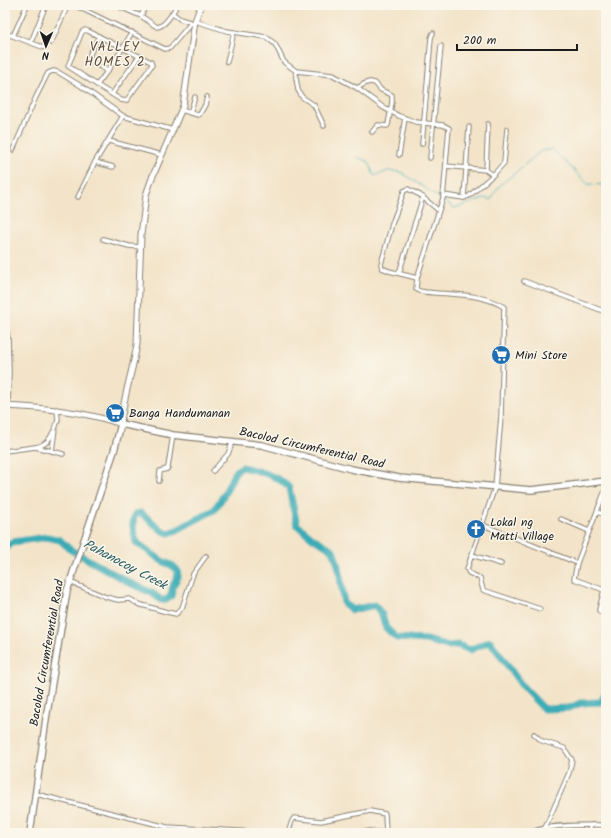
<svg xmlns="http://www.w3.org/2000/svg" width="611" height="838" font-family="Kalam,sans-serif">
  <rect width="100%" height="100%" fill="#fbf7ec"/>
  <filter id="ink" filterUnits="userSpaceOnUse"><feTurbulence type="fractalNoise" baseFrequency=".025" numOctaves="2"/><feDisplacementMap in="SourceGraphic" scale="8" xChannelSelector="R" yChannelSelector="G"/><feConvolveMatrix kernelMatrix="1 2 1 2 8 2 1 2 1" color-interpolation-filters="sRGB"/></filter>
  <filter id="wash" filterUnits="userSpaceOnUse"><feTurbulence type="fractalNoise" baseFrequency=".012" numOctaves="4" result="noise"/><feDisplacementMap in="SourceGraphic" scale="16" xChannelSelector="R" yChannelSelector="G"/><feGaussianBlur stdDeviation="0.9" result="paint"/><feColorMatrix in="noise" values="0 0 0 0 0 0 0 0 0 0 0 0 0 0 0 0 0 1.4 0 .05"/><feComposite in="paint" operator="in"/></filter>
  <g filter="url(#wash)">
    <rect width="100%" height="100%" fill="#f3e4c9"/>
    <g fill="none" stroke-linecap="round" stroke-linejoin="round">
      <g stroke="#3bacb6" stroke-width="1">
        <polyline points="357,157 369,162 374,176 388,171 401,172 441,199"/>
        <polyline points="444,201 454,208 486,198 491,200 498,187 541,151 552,149 588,184 606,185"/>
      </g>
      <path stroke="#3bacb6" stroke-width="7" d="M5 551V549L13 542 47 537 60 540 71 550 130 583 152 593 161 600H166L171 596 173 586 178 576 177 570 173 566 162 561 136 542C134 532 131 523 135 514L141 513 163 531 169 533 177 530 214 510 224 495 235 472 242 467C256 470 280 476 289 488L297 525 313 538 333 550 339 568 344 603 352 610 375 605 382 615 386 628 397 638 426 640 448 646 458 645 470 650 490 641 523 687 544 709 569 708 581 703 601 702 606 692"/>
    </g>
  </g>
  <g filter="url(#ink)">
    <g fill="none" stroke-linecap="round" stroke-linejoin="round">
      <g stroke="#888072" stroke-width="5.5">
        <g id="street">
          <polyline points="74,5 165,49 170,48 191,23"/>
          <polyline points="115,5 141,16"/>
          <path d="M146 5 141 16 157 27C166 26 173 12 177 5"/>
          <polyline points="172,13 180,19 193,23"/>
          <path d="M195 21 227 31 266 37 275 44 284 62 296 71 333 75 357 88 384 108 399 116 416 122 443 125 449 128 443 198 417 278 416 289 419 291 425 292C451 295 481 293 504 307L501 417 495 487 467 569 469 573 480 578 483 590 540 609"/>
          <polyline points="5,33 45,48"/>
          <polyline points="13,36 27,5"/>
          <polyline points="99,36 90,54 89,60 108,71"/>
          <polyline points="31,42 46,5"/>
          <polyline points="51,43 68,5"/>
          <polyline points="227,62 234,32"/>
          <polyline points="296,71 296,78 298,90 302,97 314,105 324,126"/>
          <path d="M97 85 121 100 126 101 152 65 151 62 88 31 85 30 82 32 68 66 97 85C110 68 122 51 132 32"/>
          <polyline points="357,88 366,83 370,82 375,83 381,90 392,95 392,102 388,125 387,126 378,125 372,132"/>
          <polyline points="112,94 139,56"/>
          <polyline points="181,110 198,115 200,114 205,105 207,97"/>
          <polyline points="190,113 195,97"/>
          <polyline points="109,141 162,155"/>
          <polyline points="422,144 431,38 433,33"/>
          <polyline points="13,150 36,97 48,73 53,71 58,72 81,86 123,116 173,130"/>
          <polyline points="399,155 405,118"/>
          <polyline points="430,158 441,46"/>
          <polyline points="95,162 113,167"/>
          <polyline points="486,170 488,124"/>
          <polyline points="493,175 504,163 507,129"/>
          <polyline points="443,195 464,198 469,196 493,175 486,170 446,166"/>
          <polyline points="78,197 95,162 123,116"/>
          <polyline points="464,198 469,127"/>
          <polyline points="103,239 129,246 140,247"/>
          <polyline points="399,273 423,197"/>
          <polyline points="417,278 389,271 382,268 381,264 392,224 404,191 408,189 420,195 438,210"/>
          <polyline points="524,281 606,312"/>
          <polyline points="5,324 8,338 9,372 8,406"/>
          <path d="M36 447C45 445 49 441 53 432"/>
          <polyline points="5,451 35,447 52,451 55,429 58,420 57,409"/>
          <polyline points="52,451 63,454"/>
          <polyline points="213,471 228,454 233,441"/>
          <polyline points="159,481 160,471 167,469 168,467 173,435"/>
          <polyline points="606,488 577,563 574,579 604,590 599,610 600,612 606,613"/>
          <polyline points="597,512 606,515"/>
          <polyline points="561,519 589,531"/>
          <polyline points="483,525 577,563"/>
          <polyline points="472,555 501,564"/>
          <polyline points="70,582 106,597 118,600 130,599 138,604 167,612 176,614 182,608 193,574 206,556"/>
          <polyline points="534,734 542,741 564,748 572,760 569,773 545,828"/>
          <polyline points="36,794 167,827 274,833"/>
          <polyline points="288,833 292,821 294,818 321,821 370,811 385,814 386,833"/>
          <polyline points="358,833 370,831 386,833"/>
          <path d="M532 833C542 824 589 825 604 825L606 822"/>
          <polyline points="587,833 592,825"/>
        </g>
      </g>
      <g stroke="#888072" stroke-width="7">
        <path id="secondary" d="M5 406C45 408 83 411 121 424 123 397 133 371 137 344L141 235 146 195 152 178 183 106 195 21 201 5"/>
      </g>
      <g stroke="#888072" stroke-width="8">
        <polyline id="primary" points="30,833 46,719 67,591 114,451 121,424 173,435 262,445 351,469 399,478 531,490 606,481"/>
      </g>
      <use href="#street" stroke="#fff" stroke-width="3.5"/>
      <use href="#secondary" stroke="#fff" stroke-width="5"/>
      <use href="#primary" stroke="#fff" stroke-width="5.5"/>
    </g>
  </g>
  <defs>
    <g id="supermarket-disc" transform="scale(1)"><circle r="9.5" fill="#1f6fb2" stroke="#fbf7ec"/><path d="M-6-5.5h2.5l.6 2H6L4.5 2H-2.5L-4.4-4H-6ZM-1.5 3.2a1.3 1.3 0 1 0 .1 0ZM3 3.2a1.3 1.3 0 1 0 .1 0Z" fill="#fff"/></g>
    <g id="church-disc" transform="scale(1)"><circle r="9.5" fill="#1f6fb2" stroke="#fbf7ec"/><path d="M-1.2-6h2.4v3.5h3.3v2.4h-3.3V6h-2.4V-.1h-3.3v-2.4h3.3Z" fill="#fff"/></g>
  </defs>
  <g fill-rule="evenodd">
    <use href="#supermarket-disc" x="501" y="355"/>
    <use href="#supermarket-disc" x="115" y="413"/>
    <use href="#church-disc" x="476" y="529"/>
  </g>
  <g text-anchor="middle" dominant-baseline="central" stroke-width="3" stroke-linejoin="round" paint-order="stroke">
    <g font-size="12" fill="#1c1c1c" stroke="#fbf7ec" text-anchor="start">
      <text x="515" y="355">Mini Store</text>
      <text x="129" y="413">Banga Handumanan</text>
      <text x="490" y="522">Lokal ng<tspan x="490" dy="14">Matti Village</tspan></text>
    </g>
    <g font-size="12" fill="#1c1c1c" stroke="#fbf7ec">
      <text transform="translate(312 448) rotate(13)">Bacolod Circumferential Road</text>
      <text transform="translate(47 653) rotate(-80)">Bacolod Circumferential Road</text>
    </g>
    <g font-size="13" letter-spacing="1" fill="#5e4c3c" stroke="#fbf7ec">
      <text x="115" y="47">VALLEY<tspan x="115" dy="15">HOMES 2</tspan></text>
    </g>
    <g font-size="13" font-style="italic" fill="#2a5d61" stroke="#fbf7ec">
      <text transform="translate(125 565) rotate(28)">Pahanocoy Creek</text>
    </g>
  </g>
  <rect width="611" height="838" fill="none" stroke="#fbf7ec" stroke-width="20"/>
  <g transform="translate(46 46) rotate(182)" stroke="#fbf7ec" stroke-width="3" paint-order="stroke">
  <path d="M0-3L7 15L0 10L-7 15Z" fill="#1c1c1c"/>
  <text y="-6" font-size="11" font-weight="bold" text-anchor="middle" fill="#1c1c1c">N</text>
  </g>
  <path d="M457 44v6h120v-6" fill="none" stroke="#1c1c1c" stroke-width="2"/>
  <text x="463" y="44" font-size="12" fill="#1c1c1c" stroke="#fbf7ec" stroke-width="3" paint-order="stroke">200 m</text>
</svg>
